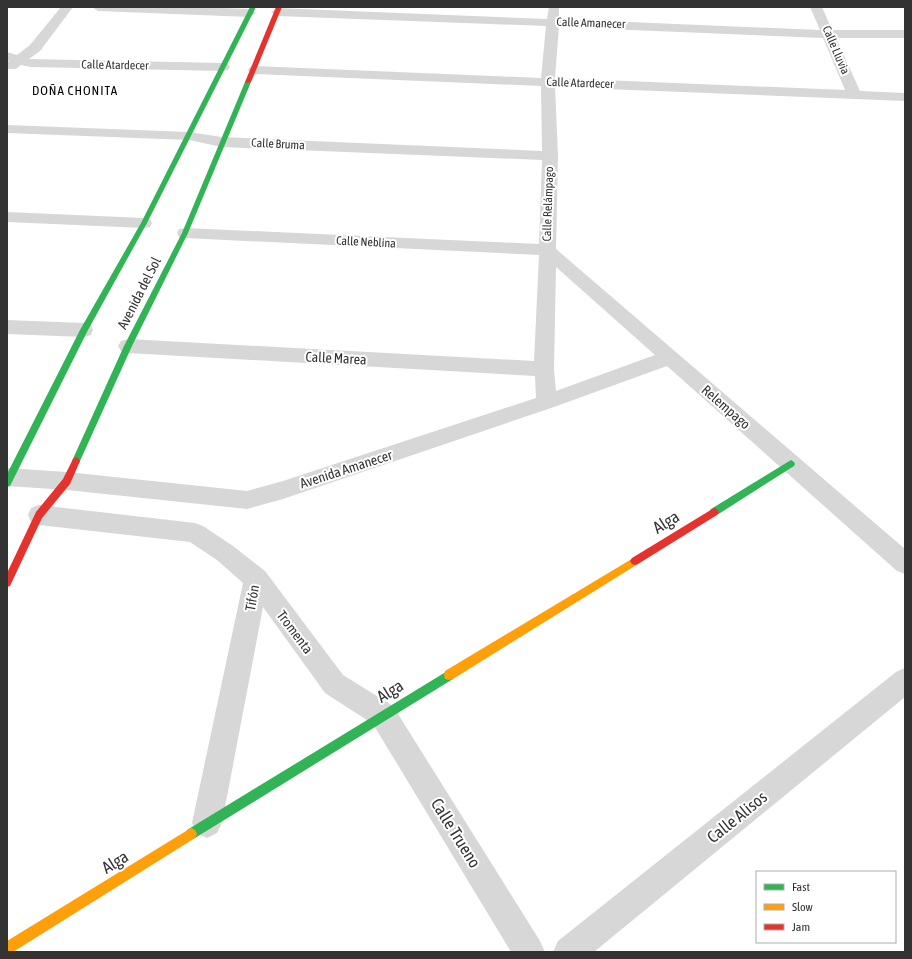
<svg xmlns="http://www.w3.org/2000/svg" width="912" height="959" font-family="'Asap Condensed',sans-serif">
  <rect width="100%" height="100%" fill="#fff"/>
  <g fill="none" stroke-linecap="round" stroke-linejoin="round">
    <g fill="#d7d7d7" fill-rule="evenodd">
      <polygon points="61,7 73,7 40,51 29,59 223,63 228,64 230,67 228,70 223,71 30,67 21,65 16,69 7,69 7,63 9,61 7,60 7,52 17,55 30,45"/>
      <polygon points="92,7 191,7 250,9 256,13 250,17 98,11"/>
      <path d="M549 7H559V19L820 30 810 7H822L832 30H905V38H836L860 91 905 93V101L555 87 558 156 556 249 905 549V574L897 571 667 366 554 407 283 499 247 509 67 490 7 486V468L67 472 247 491 283 481 536 398 535 376 128 353 121 351 118 346 121 341 128 339 534 361 539 255 185 238 179 237 177 233 179 229 185 228 539 244 542 160 222 147 189 140 7 133V125L189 132 222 137 542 151 541 86 255 74 250 73 248 70 250 67 255 66 541 78 546 26 277 16 271 12 277 8 547 19ZM559 27 823 38 845 90 555 78ZM556 267 655 355 556 391 554 369Z"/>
      <polygon points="7,212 144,218 150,219 152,223 150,227 144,228 7,222"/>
      <polygon points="7,320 84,323 91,325 93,330 91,335 84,337 7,334"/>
      <polygon points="39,505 195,523 203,526 233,546 265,571 343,675 393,706 540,941 545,952 511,952 373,724 325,693 263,607 222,823 217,833 207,838 197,833 192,823 243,583 217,560 190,542 39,525 31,522 28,515 31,508"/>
      <polygon points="905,668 905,697 594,952 553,952 558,941 896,672"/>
    </g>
    <g fill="#30b455" fill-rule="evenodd">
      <polygon points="250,7 256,7 147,223 88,330 10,486 7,487 7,474 80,330 141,223"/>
      <polygon points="248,80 251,82 188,233 132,346 80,461 79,463 73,463 72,461 124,346 182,233 245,82"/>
      <polygon points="791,460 794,462 795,464 794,466 717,515 714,516 711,515 709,512 711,509"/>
      <polygon points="449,670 453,671 454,675 453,679 195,838 191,840 187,838 185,834 187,830"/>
    </g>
    <g fill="#ff9f0a" fill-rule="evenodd">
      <polygon points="635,557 638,558 640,561 638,564 453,679 449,680 445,679 444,675 445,671"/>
      <polygon points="191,828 195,830 197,834 195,838 13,952 7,952 7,941"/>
    </g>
    <g fill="#e5322d" fill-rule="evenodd">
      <polygon points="276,7 282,7 251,82 246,83 245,82"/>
      <polygon points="76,457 79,459 80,461 70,484 42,518 10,586 7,587 7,573 36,512 63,479 73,459"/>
      <polygon points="714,508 717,509 719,512 717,515 638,564 635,565 632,564 630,561 632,558"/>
    </g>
  </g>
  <g text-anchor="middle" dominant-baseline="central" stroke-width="4" stroke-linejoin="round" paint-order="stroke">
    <g font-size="12" fill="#333" stroke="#fff">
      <text transform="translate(591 23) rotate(2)">Calle Amanecer</text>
      <text transform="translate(836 50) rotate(67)">Calle Lluvia</text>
      <text transform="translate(115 65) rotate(1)">Calle Atardecer</text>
      <text transform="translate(580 83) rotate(2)">Calle Atardecer</text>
      <text transform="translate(278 144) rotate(3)">Calle Bruma</text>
      <text transform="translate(548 204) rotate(-88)">Calle Relámpago</text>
      <text transform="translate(366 242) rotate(3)">Calle Neblina</text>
    </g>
    <g font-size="13" letter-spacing="1" fill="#000" stroke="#fff">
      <text x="75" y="90">DOÑA CHONITA</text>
    </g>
    <g font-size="14" fill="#333" stroke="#fff">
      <text transform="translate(139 293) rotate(-63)">Avenida del Sol</text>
      <text transform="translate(336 358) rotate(3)">Calle Marea</text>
      <text transform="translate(726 407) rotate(41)">Relempago</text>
      <text transform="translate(346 469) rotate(-18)">Avenida Amanecer</text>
      <text transform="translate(252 598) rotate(-80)">Tifón</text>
      <text transform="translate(295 632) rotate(53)">Tromenta</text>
    </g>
    <g font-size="17" fill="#333" stroke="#fff">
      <text transform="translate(666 522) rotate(-32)">Alga</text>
      <text transform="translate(390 691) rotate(-32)">Alga</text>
      <text transform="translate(737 817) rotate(-39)">Calle Alisos</text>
      <text transform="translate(456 833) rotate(58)">Calle Trueno</text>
      <text transform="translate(115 862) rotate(-32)">Alga</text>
    </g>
  </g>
  <rect width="912" height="959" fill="none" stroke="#333333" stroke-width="16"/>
  <rect x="756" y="871" width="140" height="72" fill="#ffffff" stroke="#adadad"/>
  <rect x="764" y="884" width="20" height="6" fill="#30b455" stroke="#adadad"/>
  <text x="792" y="891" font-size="12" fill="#333333">Fast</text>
  <rect x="764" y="904" width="20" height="6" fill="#ff9f0a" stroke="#adadad"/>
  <text x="792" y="911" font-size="12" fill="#333333">Slow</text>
  <rect x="764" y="924" width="20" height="6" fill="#e5322d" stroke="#adadad"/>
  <text x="792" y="931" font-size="12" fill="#333333">Jam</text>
</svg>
